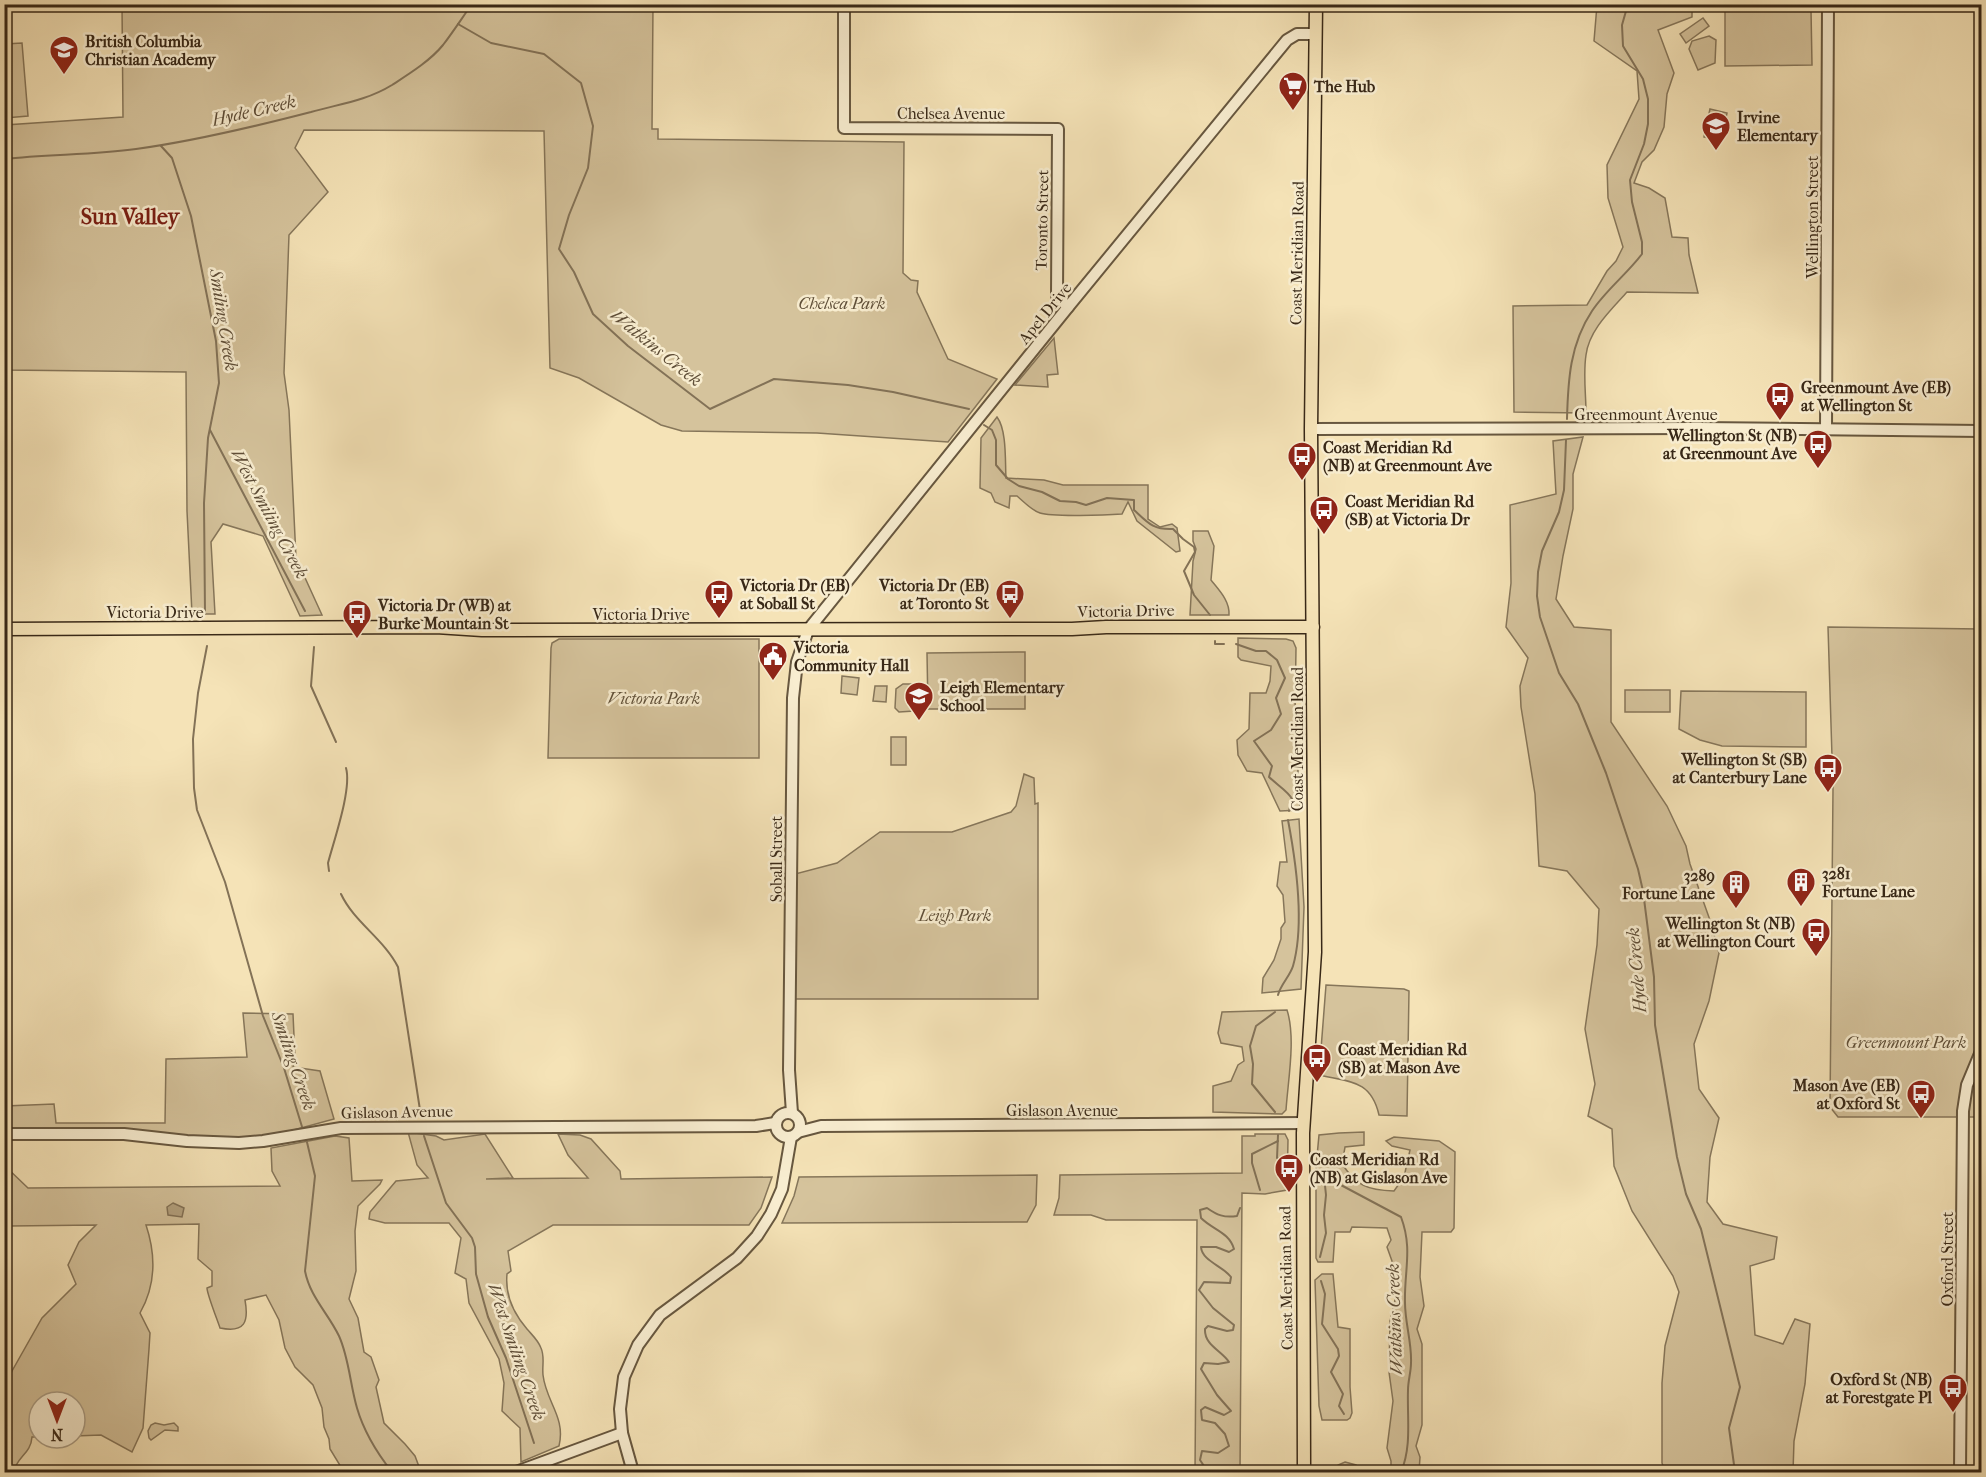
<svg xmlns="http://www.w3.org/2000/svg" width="1986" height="1477" font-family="'IM FELL French Canon',serif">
  <rect width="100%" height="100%" fill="#f5e3b7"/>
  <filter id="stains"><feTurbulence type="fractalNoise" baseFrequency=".00333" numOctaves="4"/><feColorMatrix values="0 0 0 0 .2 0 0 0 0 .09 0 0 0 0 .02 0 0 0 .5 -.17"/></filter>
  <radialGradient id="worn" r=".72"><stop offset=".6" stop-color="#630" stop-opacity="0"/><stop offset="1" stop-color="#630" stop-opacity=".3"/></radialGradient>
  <g fill="#d5c39c" stroke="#86765a" stroke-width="1.5">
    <polygon points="653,5 652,129 658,129 658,139 904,142 903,273 911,280 918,281 917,292 948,359 997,379 948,442 817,433 682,431 661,425 579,378 550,368 544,131 304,130 295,148 328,192 289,235 284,373 289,410 296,558 322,615 300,616 263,536 223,524 211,542 215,614 192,614 187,511 186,372 5,370 5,125 123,117 122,5"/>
    <path d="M1597 5H1692V17L1658 30 1674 73 1667 94 1664 127 1654 150 1642 162 1634 183 1649 188 1665 198 1672 237 1688 238 1689 255 1698 293 1627 292C1611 310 1589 330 1586 355 1583 374 1586 394 1586 413L1514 412 1513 306 1587 305 1607 271 1616 261 1623 247 1608 198 1607 165 1639 99 1637 71 1594 41Z"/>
    <polygon points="1811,10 1812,65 1725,66 1725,11"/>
    <polygon points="1703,18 1709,26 1686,43 1680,34"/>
    <polygon points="1709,36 1716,40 1715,63 1698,70 1689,49 1692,41"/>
    <polygon points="22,43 28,116 5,118 5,44"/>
    <polygon points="1710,109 1727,113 1721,141 1704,137"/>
    <polygon points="1054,338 1058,374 1047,375 1048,387 1015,385"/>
    <path d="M997 417C1007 430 1005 462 1006 478L1044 480 1063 485H1148V519L1160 527 1172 524 1177 528 1180 551 1176 552 1137 521 1128 502 1122 514C1107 515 1052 517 1040 513 1031 510 1024 502 1017 496H1010L1009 508 995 502 991 493 980 488 981 438Z"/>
    <polygon points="1583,437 1573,474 1573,509 1563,556 1556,599 1574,627 1611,630 1611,722 1667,806 1686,846 1690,864 1711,923 1719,953 1709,1001 1694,1044 1699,1089 1719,1118 1710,1157 1707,1202 1723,1224 1777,1237 1774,1259 1750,1266 1755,1335 1783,1344 1795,1319 1810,1324 1805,1384 1794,1441 1793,1472 1665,1472 1662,1463 1662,1383 1665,1346 1679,1292 1673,1276 1632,1211 1614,1166 1612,1129 1588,1116 1595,1084 1585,1029 1597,945 1599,909 1567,871 1539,866 1535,794 1521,707 1520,686 1528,658 1506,627 1511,583 1510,505 1556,494 1553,441"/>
    <path d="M1193 531H1208L1214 546 1211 580C1219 590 1230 601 1229 615H1190L1193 561 1196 549 1193 541Z"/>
    <polygon points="1828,627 1981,629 1981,1117 1838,1117 1830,1107 1833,789"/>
    <polygon points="1238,638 1286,639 1293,641 1296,648 1295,714 1300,810 1280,811 1262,773 1247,771 1238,755 1237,740 1249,729 1250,693 1266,693 1270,681 1271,666 1241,660 1238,657"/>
    <polygon points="559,639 759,639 759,758 548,758 551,648 552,643"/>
    <polygon points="1025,652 1025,709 928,709 927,653"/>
    <polygon points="842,676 859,678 857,695 841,693"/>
    <polygon points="903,684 913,684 914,711 899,712 895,708 896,689"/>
    <polygon points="875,686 887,686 886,702 873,701"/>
    <rect x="1625" y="690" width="45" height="22"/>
    <polygon points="1681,691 1806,692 1806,747 1722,746 1700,740 1679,729"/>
    <rect x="891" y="737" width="15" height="28"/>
    <polygon points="1024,774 1034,778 1035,804 1038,803 1038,999 793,999 795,874 837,863 880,832 952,832 1011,812 1016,806"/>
    <polygon points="1299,819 1304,907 1301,989 1262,993 1263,978 1274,960 1281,939 1281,928 1285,922 1283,895 1277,886 1280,862 1287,862 1282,821"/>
    <path d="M1326 985 1404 989 1409 991 1407 1116 1379 1115C1371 1080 1350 1082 1319 1075Z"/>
    <path d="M1287 1010C1296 1038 1288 1080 1286 1110L1282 1114 1213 1112V1086L1231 1081 1238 1065 1244 1061 1242 1047 1221 1043 1218 1033 1222 1012Z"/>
    <polygon points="243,1013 293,1014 295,1058 293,1067 320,1071 334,1119 268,1137 200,1138 5,1131 5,1106 54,1104 56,1123 165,1123 166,1059 247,1057"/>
    <path d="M408 1132 436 1136 444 1140 485 1134 513 1178 486 1179 588 1178 568 1155 558 1134 580 1135 591 1139 620 1171 621 1179 772 1177 761 1208 749 1225H553L508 1251 511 1271 507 1274C505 1295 514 1314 527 1329 532 1335 538 1340 541 1348 545 1357 542 1365 543 1375 546 1402 566 1417 559 1446L521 1462 520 1428 502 1411 504 1383 499 1359 469 1303 466 1279 455 1273 461 1238 449 1223H385L369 1219 370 1212 396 1181 428 1178 417 1165Z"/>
    <path d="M1364 1132V1145L1345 1147 1342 1164C1357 1186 1367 1190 1394 1191L1404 1177 1410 1150 1392 1146 1386 1141 1394 1137 1439 1141 1455 1152 1454 1228 1451 1232H1422L1420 1277 1424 1306 1417 1329 1422 1344V1425L1416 1446 1420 1457 1419 1472H1391V1461L1387 1448 1393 1401 1389 1372 1390 1321 1395 1300 1389 1273 1392 1261 1387 1247 1391 1240 1387 1228 1352 1227 1350 1232H1335L1333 1262H1318L1316 1258V1167L1319 1135 1339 1133Z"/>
    <polygon points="1255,1134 1285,1134 1288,1140 1287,1190 1265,1194 1242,1193 1240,1472 1195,1472 1197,1220 1106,1220 1091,1215 1054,1215 1059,1198 1060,1175 1242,1173 1242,1136 1255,1136"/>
    <path d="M335 1136 349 1138 352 1181 382 1180 380 1184 358 1206 355 1231 356 1271 349 1299 358 1318 364 1352 371 1357 379 1380 376 1387 384 1423 405 1444 415 1456 421 1472H344L330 1449 329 1439 324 1427 322 1408 313 1385 295 1367 285 1348 279 1320 266 1295 245 1300C249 1322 245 1333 220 1328 217 1319 207 1294 207 1288L212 1286V1271L198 1259 199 1224 146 1225C156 1255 156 1285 140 1313L150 1333 149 1349 143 1428 132 1452 101 1435 75 1436V1402H39V1437H32C31 1454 16 1457 14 1472H5V1388L12 1371 42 1318 76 1284 68 1265 79 1242 96 1225 10 1226 5 1220 4 1165 28 1188 280 1186 272 1171 271 1148Z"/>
    <polygon points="1037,1175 1036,1205 1027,1222 782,1223 794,1196 799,1177"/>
    <polygon points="1322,1274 1333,1274 1338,1327 1350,1329 1350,1387 1352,1413 1350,1418 1347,1420 1322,1420 1319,1406 1315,1280"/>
    <polygon points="155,1423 164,1425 174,1423 178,1427 178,1431 165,1430 151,1440 149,1438 148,1431 151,1425"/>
    <polygon points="1345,1462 1356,1465 1359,1472 1335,1472 1338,1465"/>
  </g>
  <polygon fill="#b5a381" stroke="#837257" stroke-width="1.5" points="173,1203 184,1208 182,1217 168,1215 167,1207"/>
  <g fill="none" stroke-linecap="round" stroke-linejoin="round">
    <g stroke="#837257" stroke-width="2">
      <polyline points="458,24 491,43 544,54 581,83 593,126 588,168 569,215 559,249 574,272 593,314 628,346 710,409 774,379 848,385 893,392 969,409"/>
      <polyline points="161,146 172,158 191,216 216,341 219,383 208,438 204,503 205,613"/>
      <path d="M4 159C48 154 93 155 136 149 195 141 253 127 311 112 339 104 366 101 392 85 409 74 430 61 443 45 453 32 462 18 472 4"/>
      <path d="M1567 419C1568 380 1570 344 1592 311 1606 290 1627 274 1642 254V242L1632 202 1630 180 1644 144 1648 124V99L1643 79 1623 46 1622 25 1628 4"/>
      <path d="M984 425 992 430 996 440V465L1008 479 1019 486 1042 492 1060 501 1076 502 1086 505 1107 498 1134 500V510C1148 523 1153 530 1173 529L1183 539 1194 547 1195 552 1184 571 1194 595 1210 615"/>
      <polyline points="210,430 305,611"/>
      <polyline points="1566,440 1564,490 1559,512 1542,551 1538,572 1537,596 1540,617 1559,673 1578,704 1606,773 1638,869 1643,891 1654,977 1655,1025 1677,1157 1686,1194 1701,1229 1740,1387 1729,1428 1735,1472"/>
      <polyline points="1215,641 1215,644 1224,644"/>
      <path d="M1236 644 1256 651H1266L1277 660 1285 678 1276 698 1281 714 1271 730 1254 741 1272 766 1269 777C1276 784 1289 792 1292 799L1289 811"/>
      <polyline points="207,646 198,693 193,739 194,788 197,810 225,882 263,1016 284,1068 303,1130"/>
      <polyline points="314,647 311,686 336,742"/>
      <path d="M329 871 328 863C334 840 352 789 346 768"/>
      <path d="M341 894C354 922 384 939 398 967L420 1110"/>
      <path d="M1278 995C1281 984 1290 976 1293 966 1305 924 1296 862 1288 820"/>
      <polyline points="1275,1112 1252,1084 1253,1064 1250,1046 1256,1026 1275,1012"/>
      <polyline points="1278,1135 1277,1158 1287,1162"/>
      <polyline points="424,1136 446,1203 472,1238 475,1247 476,1274 488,1317 506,1358 534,1443"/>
      <path d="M306 1138 315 1176 305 1271C310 1297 328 1313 339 1336 349 1358 350 1384 357 1408 364 1432 377 1453 392 1472"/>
      <path d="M1324 1176 1401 1217C1413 1249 1404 1271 1405 1303 1405 1323 1412 1343 1411 1363 1411 1372 1408 1381 1408 1390 1407 1418 1412 1446 1401 1472"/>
      <polyline points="1260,1190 1252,1163 1252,1154 1278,1141"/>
      <polyline points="1320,1257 1326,1233 1324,1215 1326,1195 1324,1176"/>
      <polyline points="1321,1281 1325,1294 1322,1324 1338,1349 1339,1356 1331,1372 1343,1394 1339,1406 1344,1414"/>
      <path d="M1208 1472 1200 1460 1202 1451 1218 1453 1229 1446 1225 1434 1215 1423 1202 1420 1201 1410 1205 1407 1224 1415 1231 1411 1217 1395 1201 1369 1204 1363 1218 1364 1229 1362C1222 1351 1204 1345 1205 1329L1208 1326 1227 1331 1233 1330 1234 1325 1213 1308 1199 1290 1204 1282 1230 1283 1231 1277C1223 1266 1202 1261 1201 1247H1216L1229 1252 1234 1249C1229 1232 1213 1230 1201 1218L1200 1210 1207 1208C1217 1215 1224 1218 1237 1216L1240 1208"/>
    </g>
    <g stroke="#67573f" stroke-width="14">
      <g id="minor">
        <polyline points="844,4 844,128 1058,129 1057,296 1068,307"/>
        <polyline points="1311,429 1698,428 1982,431"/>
        <polyline points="1826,430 1828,4"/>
        <circle cx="788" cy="1125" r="12"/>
        <polyline points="792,1113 789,1070 793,698 797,662 808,630 1068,307 1287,40 1297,34 1316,34"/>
        <polyline points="798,1132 821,1126 1304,1123"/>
        <polyline points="4,1134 124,1134 187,1141 239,1143 263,1141 341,1128 756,1126 775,1123"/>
        <polyline points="516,1472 622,1433"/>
        <polyline points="633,1472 622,1433 620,1409 624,1377 638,1345 660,1315 737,1258 757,1236 771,1214 782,1189 791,1137"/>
        <polyline points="1960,1472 1963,1111 1967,1085 1982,1049"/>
      </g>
    </g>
    <g stroke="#382817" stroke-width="15">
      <g id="major">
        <polyline points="4,629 436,627 482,630 1072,629 1106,627 1313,627"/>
        <polyline points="1304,1472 1303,1133 1315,952 1311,429 1316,4"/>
      </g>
    </g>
    <use href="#minor" stroke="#f8edd0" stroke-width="10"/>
    <use href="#major" stroke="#f5e3b7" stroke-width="12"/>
  </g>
  <defs>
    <g id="school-pin" transform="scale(1.5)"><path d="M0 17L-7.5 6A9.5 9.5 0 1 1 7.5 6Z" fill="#8f2418" stroke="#f8edd0"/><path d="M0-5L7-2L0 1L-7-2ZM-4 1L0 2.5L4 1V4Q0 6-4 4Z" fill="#fff"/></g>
    <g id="supermarket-pin" transform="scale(1.5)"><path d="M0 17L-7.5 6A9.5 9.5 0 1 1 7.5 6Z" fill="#8f2418" stroke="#f8edd0"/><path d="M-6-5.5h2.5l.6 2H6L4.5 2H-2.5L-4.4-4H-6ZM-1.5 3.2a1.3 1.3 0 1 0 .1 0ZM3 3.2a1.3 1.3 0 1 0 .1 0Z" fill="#fff"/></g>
    <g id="bus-pin" transform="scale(1.5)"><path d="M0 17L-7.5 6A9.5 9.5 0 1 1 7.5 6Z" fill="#8f2418" stroke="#f8edd0"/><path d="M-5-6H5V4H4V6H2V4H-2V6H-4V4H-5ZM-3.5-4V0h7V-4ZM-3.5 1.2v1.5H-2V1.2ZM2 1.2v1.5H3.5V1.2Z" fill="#fff"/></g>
    <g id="civic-pin" transform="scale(1.5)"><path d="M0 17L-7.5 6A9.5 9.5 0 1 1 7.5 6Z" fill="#8f2418" stroke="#f8edd0"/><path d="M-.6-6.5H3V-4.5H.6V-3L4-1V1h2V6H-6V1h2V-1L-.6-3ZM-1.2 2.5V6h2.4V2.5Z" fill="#fff"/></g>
    <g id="building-pin" transform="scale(1.5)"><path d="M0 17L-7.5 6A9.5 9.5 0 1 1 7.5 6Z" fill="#8f2418" stroke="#f8edd0"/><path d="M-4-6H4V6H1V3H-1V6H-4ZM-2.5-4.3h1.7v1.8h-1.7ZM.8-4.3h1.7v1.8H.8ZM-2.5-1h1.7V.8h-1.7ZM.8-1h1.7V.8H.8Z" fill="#fff"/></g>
  </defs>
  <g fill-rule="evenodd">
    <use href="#school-pin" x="64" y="50"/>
    <use href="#supermarket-pin" x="1293" y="86"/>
    <use href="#school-pin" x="1716" y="126"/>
    <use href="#bus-pin" x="1780" y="396"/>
    <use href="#bus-pin" x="1818" y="444"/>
    <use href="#bus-pin" x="1302" y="456"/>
    <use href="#bus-pin" x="1324" y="510"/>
    <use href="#bus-pin" x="719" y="594"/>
    <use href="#bus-pin" x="1010" y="594"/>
    <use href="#bus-pin" x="357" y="614"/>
    <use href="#civic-pin" x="773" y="656"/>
    <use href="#school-pin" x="919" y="696"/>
    <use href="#bus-pin" x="1828" y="768"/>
    <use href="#building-pin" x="1801" y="882"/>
    <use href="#building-pin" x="1736" y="884"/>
    <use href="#bus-pin" x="1816" y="932"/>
    <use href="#bus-pin" x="1317" y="1058"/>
    <use href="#bus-pin" x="1921" y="1094"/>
    <use href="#bus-pin" x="1289" y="1168"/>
    <use href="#bus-pin" x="1953" y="1388"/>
  </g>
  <g text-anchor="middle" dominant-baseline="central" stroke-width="5" stroke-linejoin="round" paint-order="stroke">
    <g font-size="16" font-weight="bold" fill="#382817" stroke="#f8edd0" text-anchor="start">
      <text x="85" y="41">British Columbia<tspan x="85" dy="18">Christian Academy</tspan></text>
      <text x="1314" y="86">The Hub</text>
      <text x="1737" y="117">Irvine<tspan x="1737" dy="18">Elementary</tspan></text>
      <text x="1801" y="387">Greenmount Ave (EB)<tspan x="1801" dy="18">at Wellington St</tspan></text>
      <text x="1797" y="435" text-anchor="end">Wellington St (NB)<tspan x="1797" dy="18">at Greenmount Ave</tspan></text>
      <text x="1323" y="447">Coast Meridian Rd<tspan x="1323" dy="18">(NB) at Greenmount Ave</tspan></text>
      <text x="1345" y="501">Coast Meridian Rd<tspan x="1345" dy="18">(SB) at Victoria Dr</tspan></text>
      <text x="740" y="585">Victoria Dr (EB)<tspan x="740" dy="18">at Soball St</tspan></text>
      <text x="989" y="585" text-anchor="end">Victoria Dr (EB)<tspan x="989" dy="18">at Toronto St</tspan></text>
      <text x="378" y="605">Victoria Dr (WB) at<tspan x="378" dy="18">Burke Mountain St</tspan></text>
      <text x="794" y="647">Victoria<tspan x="794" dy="18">Community Hall</tspan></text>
      <text x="940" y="687">Leigh Elementary<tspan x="940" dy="18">School</tspan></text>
      <text x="1807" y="759" text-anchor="end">Wellington St (SB)<tspan x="1807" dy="18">at Canterbury Lane</tspan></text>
      <text x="1822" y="873">3281<tspan x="1822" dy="18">Fortune Lane</tspan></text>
      <text x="1715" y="875" text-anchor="end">3289<tspan x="1715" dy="18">Fortune Lane</tspan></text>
      <text x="1795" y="923" text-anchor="end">Wellington St (NB)<tspan x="1795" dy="18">at Wellington Court</tspan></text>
      <text x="1338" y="1049">Coast Meridian Rd<tspan x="1338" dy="18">(SB) at Mason Ave</tspan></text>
      <text x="1900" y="1085" text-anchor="end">Mason Ave (EB)<tspan x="1900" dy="18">at Oxford St</tspan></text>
      <text x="1310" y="1159">Coast Meridian Rd<tspan x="1310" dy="18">(NB) at Gislason Ave</tspan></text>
      <text x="1932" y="1379" text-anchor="end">Oxford St (NB)<tspan x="1932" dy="18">at Forestgate Pl</tspan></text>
    </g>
    <g font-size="16" fill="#382817" stroke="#f8edd0">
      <text x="951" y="113">Chelsea Avenue</text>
      <text transform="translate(1812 217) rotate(-90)">Wellington Street</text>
      <text transform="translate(1042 220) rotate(-89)">Toronto Street</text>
      <text transform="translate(1297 253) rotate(-89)">Coast Meridian Road</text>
      <text transform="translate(1045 313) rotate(-51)">Apel Drive</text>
      <text x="1646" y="414">Greenmount Avenue</text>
      <text transform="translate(1126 611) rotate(-1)">Victoria Drive</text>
      <text x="155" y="612">Victoria Drive</text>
      <text x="641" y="614">Victoria Drive</text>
      <text transform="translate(1297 739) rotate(-90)">Coast Meridian Road</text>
      <text transform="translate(776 859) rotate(-90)">Soball Street</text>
      <text x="1062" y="1110">Gislason Avenue</text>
      <text transform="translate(397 1112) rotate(-1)">Gislason Avenue</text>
      <text transform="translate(1947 1259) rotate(-90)">Oxford Street</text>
      <text transform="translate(1286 1278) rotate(-91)">Coast Meridian Road</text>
    </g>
    <g font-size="16" font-style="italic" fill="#5f4f38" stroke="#f8edd0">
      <text x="842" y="303">Chelsea Park</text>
      <text x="654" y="698">Victoria Park</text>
      <text x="955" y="915">Leigh Park</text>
      <text x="1906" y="1042">Greenmount Park</text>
    </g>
    <g font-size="18" font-style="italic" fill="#5e4d37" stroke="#f8edd0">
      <text transform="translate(254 111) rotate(-13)">Hyde Creek</text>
      <text transform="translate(223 320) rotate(81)">Smiling Creek</text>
      <text transform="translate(656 348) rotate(39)">Watkins Creek</text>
      <text transform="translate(269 514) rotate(62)">West Smiling Creek</text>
      <text transform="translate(1637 970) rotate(-95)">Hyde Creek</text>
      <text transform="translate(293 1061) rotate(71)">Smiling Creek</text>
      <text transform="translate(1395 1319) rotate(-92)">Watkins Creek</text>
      <text transform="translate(516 1352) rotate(71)">West Smiling Creek</text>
    </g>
    <g font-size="22" font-weight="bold" fill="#7a1f14" stroke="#f8edd0">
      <text x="130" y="217">Sun Valley</text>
    </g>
  </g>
  <rect width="1986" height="1477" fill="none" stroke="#f5e3b7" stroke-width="24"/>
  <rect x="6" y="6" width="1974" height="1465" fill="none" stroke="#382817" stroke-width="3"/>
  <rect x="12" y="12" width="1962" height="1453" fill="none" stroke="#382817" stroke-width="1.5"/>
  <g transform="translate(57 1420) rotate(180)"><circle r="28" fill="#f8edd0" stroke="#ab9e86" stroke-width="1.5"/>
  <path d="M0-4.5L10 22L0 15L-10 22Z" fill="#8f2418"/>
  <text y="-9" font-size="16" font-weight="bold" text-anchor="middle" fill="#382817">N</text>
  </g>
  <rect width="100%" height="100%" filter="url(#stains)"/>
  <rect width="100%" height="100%" fill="url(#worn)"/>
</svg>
